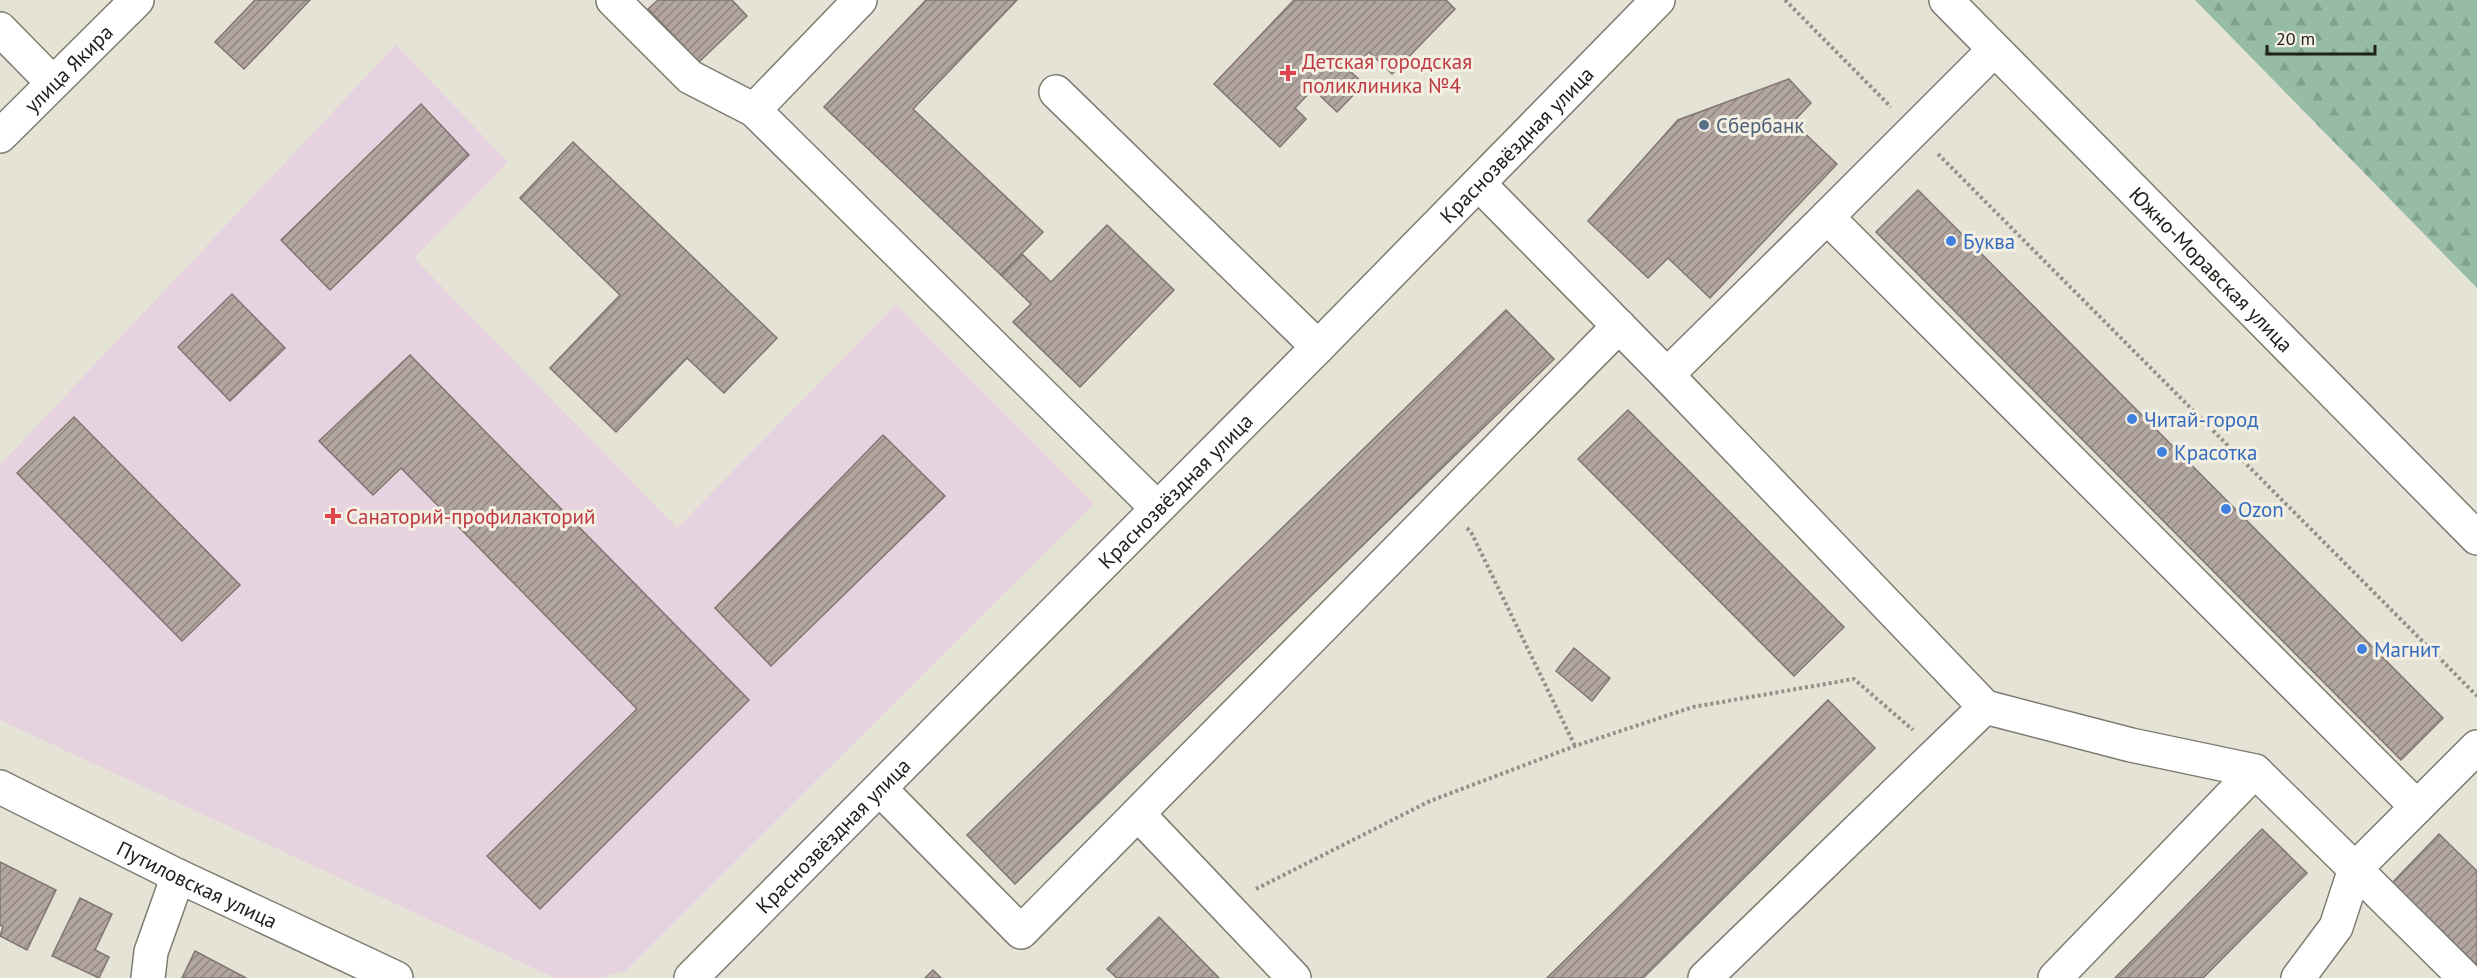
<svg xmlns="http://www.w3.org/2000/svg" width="2477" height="978" font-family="'PT Sans',sans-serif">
  <defs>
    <pattern id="forest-firs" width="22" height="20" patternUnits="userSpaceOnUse" patternTransform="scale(1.5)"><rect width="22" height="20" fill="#96bca4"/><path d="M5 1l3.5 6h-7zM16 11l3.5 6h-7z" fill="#81a18d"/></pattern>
    <pattern id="building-hatch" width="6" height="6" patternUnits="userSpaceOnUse" patternTransform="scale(1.5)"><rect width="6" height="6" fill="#b3a6a1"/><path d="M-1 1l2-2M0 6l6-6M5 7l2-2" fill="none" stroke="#918782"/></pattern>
  </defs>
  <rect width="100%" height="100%" fill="#e5e3d6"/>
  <polygon fill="#e7d2e0" points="396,45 508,162 414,258 677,528 896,305 1094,504 625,971 599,978 555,978 0,720 0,465"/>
  <polygon fill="url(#forest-firs)" points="2195,0 2477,0 2477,288"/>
  <g fill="url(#building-hatch)" stroke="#817571" stroke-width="1.5">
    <polygon points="255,0 310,0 244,69 215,42"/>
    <polygon points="658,0 732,0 747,16 699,62 648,9"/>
    <polygon points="926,0 1017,0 913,109 1043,232 1001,275 824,107"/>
    <polygon points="1294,0 1446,0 1455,9 1392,74 1369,52 1350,71 1364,84 1337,112 1313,89 1295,108 1306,119 1280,147 1214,84"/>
    <polygon points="1789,79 1811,103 1793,122 1837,164 1710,298 1668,258 1648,278 1588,221 1678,120"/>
    <polygon points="421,104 469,155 330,290 281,240"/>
    <polygon points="573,142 777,338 724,393 687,358 616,432 550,368 620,295 520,198"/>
    <polygon points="1918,190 2443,718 2401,760 1876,232"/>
    <polygon points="1107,225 1174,290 1080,387 1013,322 1031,304 1001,275 1022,254 1051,282"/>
    <polygon points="232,294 285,348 230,401 178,347"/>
    <polygon points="1506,310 1554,359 1015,884 967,835"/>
    <polygon points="410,355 749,700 540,909 487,856 637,709 401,468 373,495 319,441"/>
    <polygon points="1628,410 1844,627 1794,676 1578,459"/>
    <polygon points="74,417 240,585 182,641 17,473"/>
    <polygon points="883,435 945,496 771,666 715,608"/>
    <polygon points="1574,648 1610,678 1592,701 1556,671"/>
    <polygon points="1828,700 1875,748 1643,978 1547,978"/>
    <polygon points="2262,829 2307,873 2203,978 2115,978"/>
    <polygon points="2439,834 2477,871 2477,965 2392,883"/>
    <polygon points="0,862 56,890 27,950 0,936 3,927 0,925"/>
    <polygon points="80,898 112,914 95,950 109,957 99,978 52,956"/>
    <polygon points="1159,917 1219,978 1117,978 1107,969"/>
    <polygon points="195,951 246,978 182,978"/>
    <polygon points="933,970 941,978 925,978"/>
  </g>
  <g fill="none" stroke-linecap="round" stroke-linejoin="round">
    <g stroke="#7e7c71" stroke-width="36">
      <g id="minor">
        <polyline points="613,0 690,77 754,110 1157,508"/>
        <polyline points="0,29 53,83"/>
        <polyline points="1056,92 1318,347"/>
        <polyline points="754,110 860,0"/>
        <path id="s1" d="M0 136 137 0"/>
        <polyline points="1479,184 1667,375 1985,707 2131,745 2255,771 2355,869 2477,747"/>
        <polyline points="1827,217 1994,50"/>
        <polyline points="1667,375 1827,217 2417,807"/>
        <path id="s2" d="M0 787 178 876 396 978"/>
        <polyline points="880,789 1021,932 1619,326"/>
        <polyline points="1139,815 1294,978"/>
        <polyline points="148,978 151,952 178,876"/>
        <path id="s3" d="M691 978 1318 347 1658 0"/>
        <polyline points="1705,978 1985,707"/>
        <polyline points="2055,978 2255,771"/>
        <polyline points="2298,978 2336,927 2355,869 2465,978"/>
      </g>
    </g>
    <g stroke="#7e7c71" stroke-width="36">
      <g id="major">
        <path id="s4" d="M1946 0 2477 538"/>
      </g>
    </g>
    <g stroke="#929187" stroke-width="4" stroke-dasharray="3 3" stroke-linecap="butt">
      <polyline points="1785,0 1891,107"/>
      <polyline points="1938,154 2477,696"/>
      <polyline points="1467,528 1471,532 1575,746"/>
      <polyline points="1256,889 1430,801 1575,746 1693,707 1854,679 1913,730"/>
    </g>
    <use href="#minor" stroke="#fff" stroke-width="33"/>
    <use href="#major" stroke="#fff" stroke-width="33"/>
  </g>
  <g fill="#e0444e" stroke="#f3f0e3" stroke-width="2">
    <path d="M1285 64h6v6h6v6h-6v6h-6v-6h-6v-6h6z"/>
    <path d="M330 507h6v6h6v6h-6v6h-6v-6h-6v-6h6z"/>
  </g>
  <circle fill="#5c6f8a" stroke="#f3f0e3" stroke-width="2" cx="1704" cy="125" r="6"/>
  <g fill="#3f7fe0" stroke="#f3f0e3" stroke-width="2">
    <circle cx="1951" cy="241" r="6"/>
    <circle cx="2132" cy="419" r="6"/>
    <circle cx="2162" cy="452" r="6"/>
    <circle cx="2226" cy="509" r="6"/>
    <circle cx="2362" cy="649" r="6"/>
  </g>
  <g text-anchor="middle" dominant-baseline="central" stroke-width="6" stroke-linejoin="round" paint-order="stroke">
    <g font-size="21" fill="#be3a42" stroke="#f3f0e3" text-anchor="start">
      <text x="1302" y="61">Детская городская<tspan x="1302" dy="24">поликлиника №4</tspan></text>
      <text x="346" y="516">Cанаторий-профилакторий</text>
    </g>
    <g font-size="21" fill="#22211c" stroke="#f3f0e3">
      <text stroke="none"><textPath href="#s1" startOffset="96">улица Якира</textPath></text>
      <text stroke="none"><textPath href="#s3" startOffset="1173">Краснозвёздная улица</textPath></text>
      <text stroke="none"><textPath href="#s4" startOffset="378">Южно-Моравская улица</textPath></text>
      <text stroke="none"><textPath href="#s3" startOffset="687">Краснозвёздная улица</textPath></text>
      <text stroke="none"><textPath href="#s3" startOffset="201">Краснозвёздная улица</textPath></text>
      <text stroke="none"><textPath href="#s2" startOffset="220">Путиловская улица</textPath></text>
    </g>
    <g font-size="21" fill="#4e5e75" stroke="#f3f0e3" text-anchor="start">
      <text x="1716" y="125">Сбербанк</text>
    </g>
    <g font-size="21" fill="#366cbe" stroke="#f3f0e3" text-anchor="start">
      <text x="1963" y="241">Буква</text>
      <text x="2144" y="419">Читай-город</text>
      <text x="2174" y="452">Красотка</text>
      <text x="2238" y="509">Ozon</text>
      <text x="2374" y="649">Магнит</text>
    </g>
  </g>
  <path d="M2267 45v9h108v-9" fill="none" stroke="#22211c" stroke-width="3"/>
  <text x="2276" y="45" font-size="18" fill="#22211c" stroke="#f3f0e3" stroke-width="4.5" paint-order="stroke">20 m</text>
</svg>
